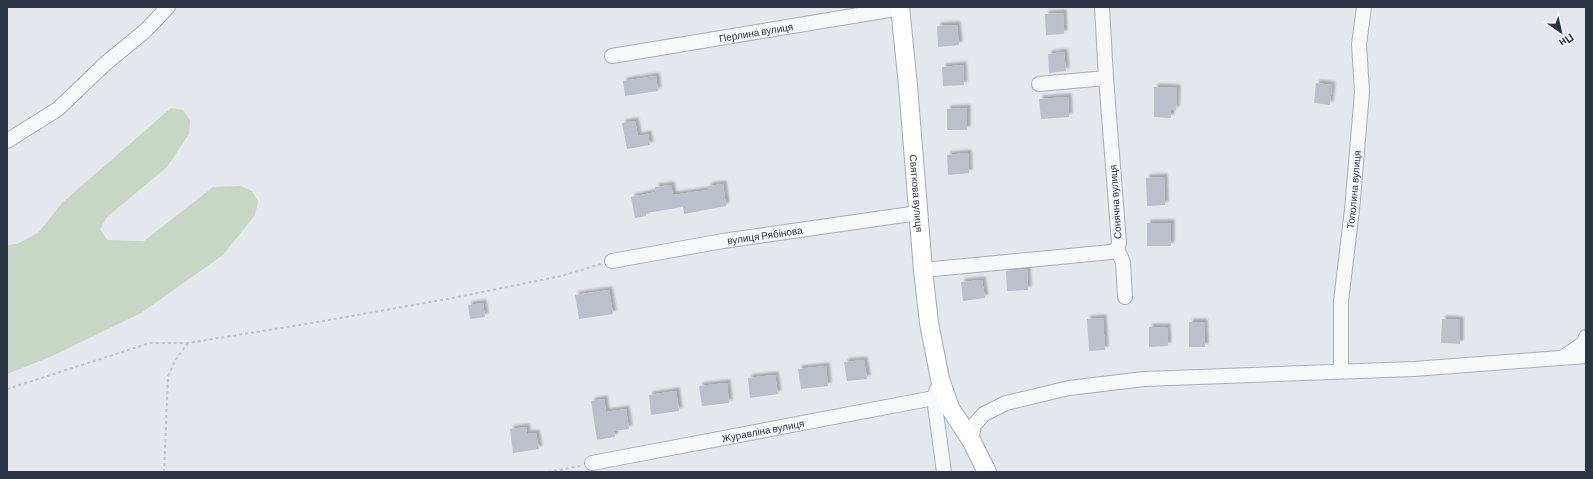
<svg xmlns="http://www.w3.org/2000/svg" width="1593" height="479" font-family="Barlow,sans-serif">
  <defs>
    <filter id="shadow"><feDropShadow dx="3.5" dy="-3.5" stdDeviation="1" flood-color="#0004"/></filter>
  </defs>
  <rect width="100%" height="100%" fill="#e4e7ec"/>
  <polygon fill="#c9d6c5" points="171,108 183,110 190,120 189,134 167,167 107,217 100,229 107,240 144,241 213,187 240,186 252,191 258,201 255,215 223,255 141,313 50,357 7,374 7,245 17,244 38,233 62,203"/>
  <g fill="#bbc0ca" filter="url(#shadow)">
    <polygon points="1063,13 1064,34 1046,35 1045,14"/>
    <polygon points="957,25 959,45 938,47 937,26"/>
    <polygon points="1064,52 1066,71 1049,73 1048,54"/>
    <polygon points="963,65 964,85 943,86 942,67"/>
    <polygon points="656,76 658,91 625,96 623,81"/>
    <polygon points="1316,83 1332,85 1330,105 1314,103"/>
    <polygon points="1154,87 1177,88 1176,110 1171,110 1171,118 1154,117"/>
    <polygon points="1068,97 1069,117 1041,119 1039,99"/>
    <polygon points="967,108 967,130 947,130 947,109"/>
    <polygon points="635,121 638,136 648,134 650,145 627,149 622,123"/>
    <polygon points="968,153 969,173 948,175 947,155"/>
    <polygon points="1164,177 1165,205 1147,206 1146,178"/>
    <polygon points="723,184 726,206 684,214 683,207 646,213 646,216 635,218 631,197 656,192 655,187 671,185 673,195 708,190 708,186"/>
    <rect x="1147" y="223" width="24" height="23"/>
    <polygon points="1027,269 1028,290 1007,291 1006,271"/>
    <polygon points="982,280 985,298 963,301 961,282"/>
    <polygon points="609,290 613,314 579,319 575,295"/>
    <polygon points="483,303 485,317 470,319 468,305"/>
    <polygon points="1103,318 1105,350 1089,351 1087,319"/>
    <polygon points="1442,319 1460,320 1460,344 1441,343"/>
    <polygon points="1189,322 1204,322 1205,347 1189,347"/>
    <polygon points="1149,327 1167,327 1168,346 1149,347"/>
    <polygon points="864,360 867,379 847,381 844,362"/>
    <polygon points="826,366 828,386 801,389 798,369"/>
    <polygon points="775,375 778,394 750,398 748,378"/>
    <polygon points="727,383 729,403 702,406 699,386"/>
    <polygon points="676,391 679,411 651,415 649,395"/>
    <polygon points="604,399 606,412 626,409 629,429 614,431 615,437 597,440 591,401"/>
    <polygon points="526,427 527,434 536,433 539,449 513,453 510,429"/>
  </g>
  <g fill="none" stroke-linecap="round" stroke-linejoin="round">
    <g stroke="#a9aeb7" stroke-width="16">
      <g id="minor">
        <path id="s1" d="M612 56 901 8"/>
        <polyline points="1039,84 1106,78"/>
        <polyline points="7,141 58,109 106,63 145,31 168,7"/>
        <polyline points="1117,249 1123,262 1125,297"/>
        <path id="s2" d="M612 261 723 241 918 213"/>
        <polyline points="923,270 1111,252 1117,249 1119,243 1106,78 1102,7"/>
        <polyline points="1565,356 1584,343 1586,337"/>
        <path id="s3" d="M1341 371V301L1352 210 1362 92 1359 44 1364 7"/>
        <polyline points="937,389 934,398 944,472"/>
        <polyline points="971,440 974,425 984,414 1006,403 1069,388 1144,379 1414,369 1586,356"/>
        <path id="s4" d="M592 463 934 398"/>
      </g>
    </g>
    <g stroke="#a3abb8" stroke-width="20">
      <g id="major">
        <path id="s5" d="M900 7 908 86 923 270 929 323 940 379 950 408 971 440 987 472"/>
      </g>
    </g>
    <g stroke="#c2c5cb" stroke-width="2" stroke-dasharray="3 3" stroke-linecap="butt">
      <polyline points="7,389 150,343 188,343 306,324 453,298 561,276 601,264"/>
      <polyline points="164,472 168,376 176,359 188,343"/>
      <polyline points="548,472 580,466"/>
    </g>
    <use href="#minor" stroke="#f7f8fa" stroke-width="14"/>
    <use href="#major" stroke="#fff" stroke-width="18"/>
  </g>
  <g text-anchor="middle" dominant-baseline="central" stroke-width="3" stroke-linejoin="round" paint-order="stroke">
    <g font-size="10" fill="#2b3445" stroke="#f4f6f9">
      <text stroke="none"><textPath href="#s1" startOffset="146">Перлина вулиця</textPath></text>
      <text stroke="none"><textPath href="#s3" startOffset="182">Тополина вулиця</textPath></text>
      <text stroke="none"><textPath href="#s5" startOffset="187">Святкова вулиця</textPath></text>
      <text transform="translate(1115 202) rotate(-94)">Сонячна вулиця</text>
      <text stroke="none"><textPath href="#s2" startOffset="155">вулиця Рябінова</textPath></text>
      <text stroke="none"><textPath href="#s4" startOffset="174">Журавліна вулиця</textPath></text>
    </g>
  </g>
  <rect width="1593" height="479" fill="none" stroke="#2b3445" stroke-width="16"/>
  <g transform="translate(1561 32) rotate(146)" stroke="#f4f6f9" stroke-width="3" paint-order="stroke">
  <path d="M0-3L7 15L0 10L-7 15Z" fill="#2b3445"/>
  <text y="-6" font-size="11" font-weight="bold" text-anchor="middle" fill="#2b3445">Пн</text>
  </g>
</svg>
